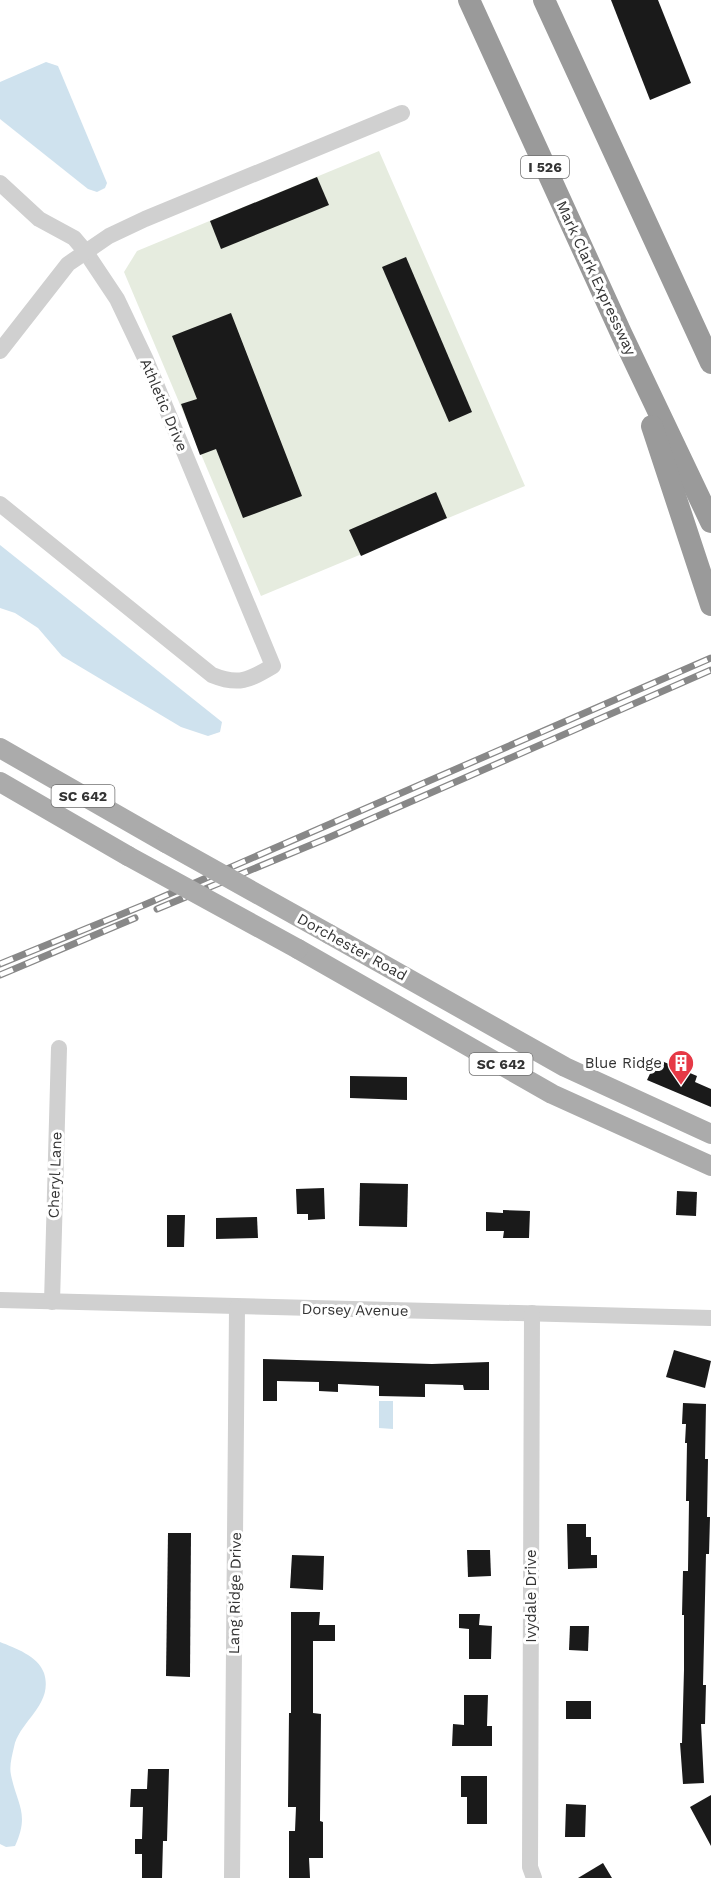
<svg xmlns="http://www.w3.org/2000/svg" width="711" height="1878" font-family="'Work Sans',sans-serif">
  <rect width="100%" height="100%" fill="#fff"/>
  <polygon fill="#e6ecdf" points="379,151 525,486 261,596 124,272 137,251"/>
  <g fill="#cfe2ee">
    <polygon points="46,62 58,66 107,183 105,188 97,192 88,189 0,119 0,82"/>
    <polygon points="0,545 222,722 220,732 208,736 181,727 62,656 38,628 15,613 0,608"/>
    <polygon points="379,1401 393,1401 393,1429 379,1428"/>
    <path d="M0 1642C15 1648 38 1656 44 1673 54 1705 19 1721 14 1747 12 1756 9 1766 11 1775 17 1805 30 1813 15 1846L6 1847 0 1844Z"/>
  </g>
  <g fill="#1a1a1a">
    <polygon points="611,0 658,0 691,83 650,100"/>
    <polygon points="317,177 329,205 221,249 210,221"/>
    <polygon points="406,257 472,412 449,422 382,267"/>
    <polygon points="231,313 302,496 243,518 216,449 200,455 181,404 197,399 172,336"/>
    <polygon points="436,492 447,518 361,556 349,530"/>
    <polygon points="657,1059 697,1076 695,1082 711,1089 711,1107 647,1080"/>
    <polygon points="350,1076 407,1077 407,1100 350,1098"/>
    <polygon points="360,1183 408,1184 407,1227 359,1226"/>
    <polygon points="324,1188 325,1219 308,1220 308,1214 297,1214 296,1189"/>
    <polygon points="677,1191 697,1192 696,1216 676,1215"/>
    <polygon points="503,1210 530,1211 529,1238 503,1238 504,1231 486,1231 486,1212 503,1213"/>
    <polygon points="167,1215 185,1215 184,1247 167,1247"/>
    <polygon points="257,1217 258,1238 216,1239 216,1218"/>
    <polygon points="674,1350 711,1361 705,1388 666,1377"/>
    <polygon points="263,1359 432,1364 489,1362 489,1390 464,1390 463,1385 425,1384 425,1397 379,1396 379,1386 338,1384 338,1392 319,1391 319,1382 277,1381 277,1401 263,1401"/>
    <polygon points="683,1403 706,1404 705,1459 708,1459 707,1517 710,1517 709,1554 706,1554 703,1685 706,1685 705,1724 701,1724 704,1783 683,1784 680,1743 682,1743 684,1670 684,1615 682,1615 683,1571 688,1571 689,1501 686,1501 687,1443 685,1443 686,1424 682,1424"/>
    <polygon points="567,1524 586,1524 586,1537 591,1537 591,1555 597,1555 597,1568 568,1569"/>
    <polygon points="168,1533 191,1533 190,1677 166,1676"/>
    <polygon points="467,1550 490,1550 491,1576 468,1577"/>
    <polygon points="292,1555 324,1556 323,1590 290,1588"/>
    <polygon points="291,1612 320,1612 319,1625 335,1625 335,1641 313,1641 313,1713 321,1714 320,1821 323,1822 323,1858 309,1858 310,1878 289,1878 289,1831 295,1831 296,1807 288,1807 289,1713 291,1713"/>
    <polygon points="459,1614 480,1614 479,1625 492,1626 491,1659 469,1659 469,1629 459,1628"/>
    <polygon points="570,1626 589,1626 588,1651 569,1650"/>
    <polygon points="464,1695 488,1695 487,1726 492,1726 492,1746 452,1746 453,1724 464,1725"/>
    <rect x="566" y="1701" width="25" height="18"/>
    <polygon points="148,1769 169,1769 167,1841 163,1841 162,1878 142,1878 142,1854 135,1854 135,1839 142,1839 143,1807 130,1807 131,1789 147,1789"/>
    <polygon points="461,1776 487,1776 487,1824 467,1824 467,1797 461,1797"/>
    <polygon points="711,1795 711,1846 690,1807"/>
    <polygon points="566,1804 586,1805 585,1837 565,1837"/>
    <polygon points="603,1863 612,1878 578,1878"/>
  </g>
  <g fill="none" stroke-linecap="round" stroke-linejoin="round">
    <g stroke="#d0d0d0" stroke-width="16">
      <path d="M0 183 39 219 74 238 85 251 117 299 146 360 273 666C249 680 239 686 212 675L0 504"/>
      <polyline points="0,351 68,264 109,236 145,219 402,113"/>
      <polyline points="0,1300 711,1318"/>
      <polyline points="52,1302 59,1048"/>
      <polyline points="532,1313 530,1867 534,1878"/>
      <polyline points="232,1878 237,1308"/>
    </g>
    <g stroke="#ababab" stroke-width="20">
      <polyline points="0,748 166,843"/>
      <polyline points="0,782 128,856"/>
      <polyline points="329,934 565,1067 711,1134"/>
      <polyline points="298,949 552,1094 711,1166"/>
    </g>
    <g stroke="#9a9a9a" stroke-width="22">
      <polyline points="469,0 621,333 711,522"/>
      <polyline points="544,0 711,363"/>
      <polyline points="652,426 711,605"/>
    </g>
    <g stroke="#888" stroke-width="7">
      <g id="rail">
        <polyline points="157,909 330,837 711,670"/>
        <polyline points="0,964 144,905 711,658"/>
        <polyline points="0,975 135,918"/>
      </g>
    </g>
    <use href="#rail" stroke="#fff" stroke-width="4.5" stroke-dasharray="14" stroke-linecap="butt"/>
    <g stroke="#ababab" stroke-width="20">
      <polyline points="166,843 329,934"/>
      <polyline points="128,856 298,949"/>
    </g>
  </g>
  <defs>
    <g id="building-pin" transform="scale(1.35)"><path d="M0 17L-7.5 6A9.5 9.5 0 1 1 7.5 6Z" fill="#e63946" stroke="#fff"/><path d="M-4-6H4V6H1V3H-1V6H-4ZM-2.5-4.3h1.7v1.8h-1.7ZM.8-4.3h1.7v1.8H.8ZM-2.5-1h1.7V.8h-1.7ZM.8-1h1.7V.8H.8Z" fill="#fff"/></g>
  </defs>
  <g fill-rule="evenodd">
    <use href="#building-pin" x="681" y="1063"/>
  </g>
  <g text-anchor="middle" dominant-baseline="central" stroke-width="6" stroke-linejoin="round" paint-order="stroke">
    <g fill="#fff" stroke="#707070" stroke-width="1.5">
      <rect x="521" y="156" width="48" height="22" rx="4.5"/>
      <rect x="51.5" y="785" width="63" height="22" rx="4.5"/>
      <rect x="469.5" y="1053" width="63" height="22" rx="4.5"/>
    </g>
    <g font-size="14" font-weight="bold" fill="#333">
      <text x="545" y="167">I 526</text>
      <text x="83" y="796">SC 642</text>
      <text x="501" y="1064">SC 642</text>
    </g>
    <g font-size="15" fill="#333" stroke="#fff">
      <text transform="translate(596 278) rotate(65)">Mark Clark Expressway</text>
      <text transform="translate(164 405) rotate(67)">Athletic Drive</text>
      <text transform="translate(352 947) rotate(29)">Dorchester Road</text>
      <text transform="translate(55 1175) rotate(-88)">Cheryl Lane</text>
      <text transform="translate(355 1310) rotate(1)">Dorsey Avenue</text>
      <text transform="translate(235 1593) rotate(-89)">Lang Ridge Drive</text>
      <text transform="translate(531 1596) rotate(-90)">Ivydale Drive</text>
    </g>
    <g font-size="15" fill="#333" stroke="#fff" text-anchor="end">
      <text x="662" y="1063">Blue Ridge</text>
    </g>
  </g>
</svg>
